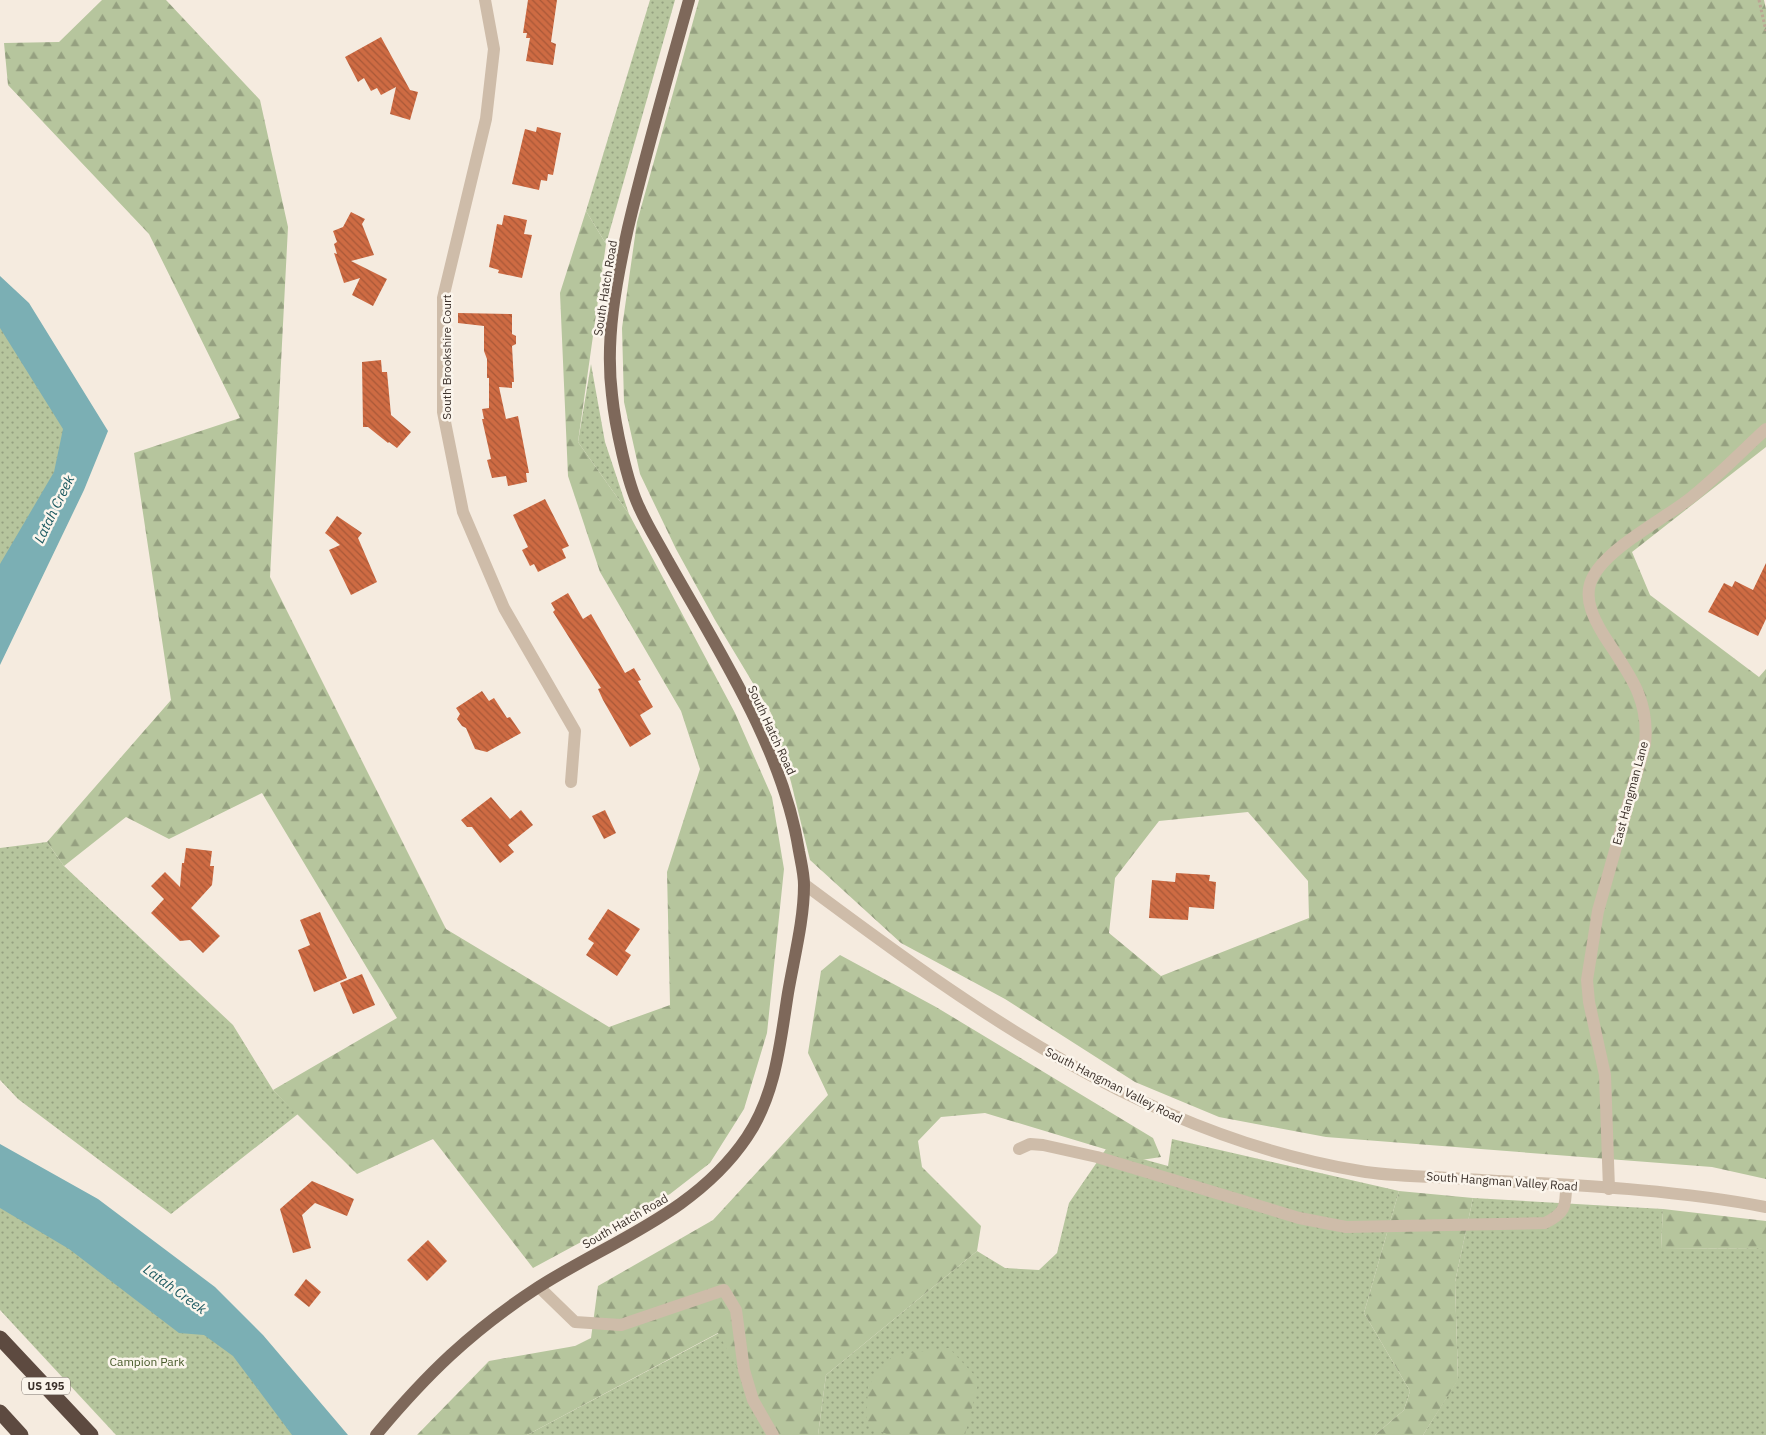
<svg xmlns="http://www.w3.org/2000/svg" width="1766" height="1435" font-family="'IBM Plex Sans',sans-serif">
  <defs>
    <pattern id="grass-dots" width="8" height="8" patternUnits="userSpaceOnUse" patternTransform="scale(1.25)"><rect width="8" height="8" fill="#b6c59d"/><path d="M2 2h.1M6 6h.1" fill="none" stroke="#95a080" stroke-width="1.8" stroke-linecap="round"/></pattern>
    <pattern id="forest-firs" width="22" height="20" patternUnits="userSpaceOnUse" patternTransform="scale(1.25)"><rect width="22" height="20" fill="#b6c59d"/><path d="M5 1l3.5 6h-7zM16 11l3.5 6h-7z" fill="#95a080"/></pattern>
    <pattern id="building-back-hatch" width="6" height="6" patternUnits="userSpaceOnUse" patternTransform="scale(1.25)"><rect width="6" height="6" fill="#ce6b43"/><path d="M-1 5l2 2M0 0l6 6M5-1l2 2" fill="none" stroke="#a85838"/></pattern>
  </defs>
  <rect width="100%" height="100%" fill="#f5ebdf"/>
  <g fill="url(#grass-dots)">
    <polygon points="650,0 675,0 606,244 586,211"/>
    <polygon points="0,301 82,426 0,615"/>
    <polygon points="591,364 605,442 629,514 578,442"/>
    <polygon points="47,842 64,866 233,1025 273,1090 298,1114 171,1214 18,1099 0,1080 0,848"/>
    <polygon points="1172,1139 1399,1191 1364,1313 1410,1391 1404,1410 1375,1435 818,1435 826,1375 977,1251 1005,1268 1039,1270 1057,1253 1069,1203 1106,1149 1168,1166"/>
    <polygon points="0,1172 336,1435 116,1435 0,1310"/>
    <polygon points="1473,1198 1663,1209 1661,1249 1766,1248 1766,1435 1423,1435 1458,1379 1455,1282"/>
    <polygon points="719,1333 775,1435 527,1435"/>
  </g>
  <g fill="url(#forest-firs)" fill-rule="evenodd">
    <polygon points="102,0 166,0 260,100 288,227 270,577 446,929 609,1027 670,1005 667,872 700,769 681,711 600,572 568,476 560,293 586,211 606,244 578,442 629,514 735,713 772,797 784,869 767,1033 744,1109 710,1163 670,1194 533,1268 433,1139 357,1174 273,1090 397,1018 262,793 169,839 126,817 64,866 47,842 171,700 134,453 240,418 149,234 8,85 4,43 59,42"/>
    <path d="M699 0H1764L1766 9V447L1632 552 1650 595 1759 677 1766 669V1179L1712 1167 1326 1137 1219 1117 1135 1082 1005 999 901 943 810 860 791 782 771 713 715 620 676 549 640 474 624 402 622 328 637 222ZM1248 812 1308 881 1309 918 1161 976 1109 933 1115 878 1159 821Z"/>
    <polygon points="840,955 936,1007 1153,1138 1161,1157 1141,1160 985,1113 941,1117 918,1141 922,1167 981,1226 977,1251 826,1375 818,1435 775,1435 718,1333 527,1435 417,1435 489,1361 575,1346 591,1338 598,1286 713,1220 828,1095 808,1053 821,971"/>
    <polygon points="1399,1191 1473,1198 1455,1282 1458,1380 1423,1435 1375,1435 1404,1410 1410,1391 1364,1313"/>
    <polygon points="1663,1209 1766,1221 1766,1248 1661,1249"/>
    <polygon points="949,1348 979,1380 965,1435 889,1435 866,1425 868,1386 893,1355"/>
  </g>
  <g fill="#7bafb4">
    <polygon points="0,276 29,303 108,431 84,490 0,665 0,564 54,472 63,429 0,328"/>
    <polygon points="0,1144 98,1199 215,1287 263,1335 348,1435 292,1435 233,1356 204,1335 179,1333 69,1249 0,1208"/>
  </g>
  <g fill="url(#building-back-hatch)">
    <polygon points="528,0 557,0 551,42 556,44 553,65 526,61 530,38 526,38 527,33 523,33"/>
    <polygon points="381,37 410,90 418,92 410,120 390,114 396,87 381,95 377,88 371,91 364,78 358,82 345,57"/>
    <polygon points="537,127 561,133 553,175 548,174 547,181 541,180 539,190 512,184 525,129 536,132"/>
    <polygon points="351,212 365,219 362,224 374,255 351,261 387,279 373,306 352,295 360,278 344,283 334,253 337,254 334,244 337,242 333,231 343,227"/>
    <polygon points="504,215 527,220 524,234 532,235 522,278 498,273 499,270 489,267 497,224 502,225"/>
    <polygon points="458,313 512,314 512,334 516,336 516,344 512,346 514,382 512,382 512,388 499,387 506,419 518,416 529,473 526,473 527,482 508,486 506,476 492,478 487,460 491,459 482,419 484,419 482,409 489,408 489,378 487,378 487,359 484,351 484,326 458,323"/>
    <polygon points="381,360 382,372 387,372 391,415 411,432 397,448 389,442 388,443 368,427 363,427 362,362"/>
    <polygon points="545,499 569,546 562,549 566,558 538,572 534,564 530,566 522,550 528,547 513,515"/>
    <polygon points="337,516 362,533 358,538 377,582 351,595 329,550 340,545 325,533"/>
    <polygon points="1766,563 1766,619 1758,636 1708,612 1724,583 1732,587 1735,581 1753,590"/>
    <polygon points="568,593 583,619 591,614 625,673 634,668 641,680 638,681 653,707 640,715 651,734 630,747 603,700 598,689 601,688 553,612 555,610 551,603"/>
    <polygon points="482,691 489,701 494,698 507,718 510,717 521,733 487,752 475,749 466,728 462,726 457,719 460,714 456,708"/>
    <polygon points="491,797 510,819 521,810 533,825 508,845 514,852 500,863 472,827 467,827 461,820"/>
    <polygon points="605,810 616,833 604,839 592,816"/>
    <polygon points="186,848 212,851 210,866 214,866 212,885 191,908 220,936 203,953 190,940 180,941 151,913 164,899 151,886 165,872 180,887 182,863 184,863"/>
    <polygon points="1176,873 1210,875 1209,881 1216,882 1214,909 1189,907 1188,920 1149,918 1152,880 1175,882"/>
    <polygon points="608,909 640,929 625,951 631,955 617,976 586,955 594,943 588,939"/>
    <polygon points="320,912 347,978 314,992 298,950 310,945 300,920"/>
    <polygon points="362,974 375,1005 353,1014 340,983"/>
    <polygon points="312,1181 354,1199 347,1216 315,1203 302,1215 311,1248 293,1253 280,1209"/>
    <polygon points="428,1240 447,1261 427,1281 407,1260"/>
    <polygon points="306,1279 321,1292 309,1307 294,1295"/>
  </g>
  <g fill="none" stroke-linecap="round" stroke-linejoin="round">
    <polyline stroke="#baa693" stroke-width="3" stroke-dasharray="2.5 2.5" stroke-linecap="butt" points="1759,0 1766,31"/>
    <g stroke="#cebca9" stroke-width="12">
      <polyline points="485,0 494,49 486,119 443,298 443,412 463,512 504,608 575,731 571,782"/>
      <path d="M804 884C973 1010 1147 1136 1360 1171 1394 1177 1430 1176 1464 1179 1565 1185 1667 1188 1766 1207"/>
      <path d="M1019 1149 1030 1144 1043 1145 1097 1157 1299 1218 1346 1227 1545 1223C1565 1213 1566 1207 1566 1186"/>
      <path d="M1609 1189 1605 1075 1589 1002 1587 980 1598 911 1645 744C1650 697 1627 672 1603 634 1594 619 1585 601 1590 584 1599 551 1667 518 1693 496 1719 475 1742 451 1766 429"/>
      <polyline points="539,1287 575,1322 621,1325 724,1290 736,1310 744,1370 753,1400 773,1435"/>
    </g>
    <path stroke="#7e685a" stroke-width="12" d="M376 1435C426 1375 471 1331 537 1288 610 1241 696 1213 747 1137 776 1094 780 1043 788 993 794 958 804 920 804 885 804 874 801 862 799 851 783 749 718 650 668 561 659 544 648 527 640 509 627 483 615 425 612 395 605 339 616 282 628 228 646 151 668 76 689 0"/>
    <g stroke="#5d4a40" stroke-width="15">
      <polyline points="0,1338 91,1435"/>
      <polyline points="0,1412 21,1435"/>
    </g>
  </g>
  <g text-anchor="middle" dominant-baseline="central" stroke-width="5" stroke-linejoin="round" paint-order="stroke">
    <rect fill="#fbf5ec" stroke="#756b64" stroke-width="1" x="22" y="1377.5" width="48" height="17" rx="4"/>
    <g font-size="11" font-weight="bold" fill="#3b302a">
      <text x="46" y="1386">US 195</text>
    </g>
    <g font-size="12" fill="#3b302a" stroke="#fbf5ec">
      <text transform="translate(605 288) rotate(-81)">South Hatch Road</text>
      <text transform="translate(446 357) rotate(-90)">South Brookshire Court</text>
      <text transform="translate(772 730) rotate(65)">South Hatch Road</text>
      <text transform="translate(1630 793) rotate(-75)">East Hangman Lane</text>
      <text transform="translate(1114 1085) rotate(27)">South Hangman Valley Road</text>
      <text transform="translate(1502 1181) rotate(4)">South Hangman Valley Road</text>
      <text transform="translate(625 1221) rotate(-30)">South Hatch Road</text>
    </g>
    <g font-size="12" fill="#485b2b" stroke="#fbf5ec">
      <text x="147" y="1361">Campion Park</text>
    </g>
    <g font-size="14" font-style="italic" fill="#1b5960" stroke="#fbf5ec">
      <text transform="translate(54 509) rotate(-64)">Latah Creek</text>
      <text transform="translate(175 1289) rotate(36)">Latah Creek</text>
    </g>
  </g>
</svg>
